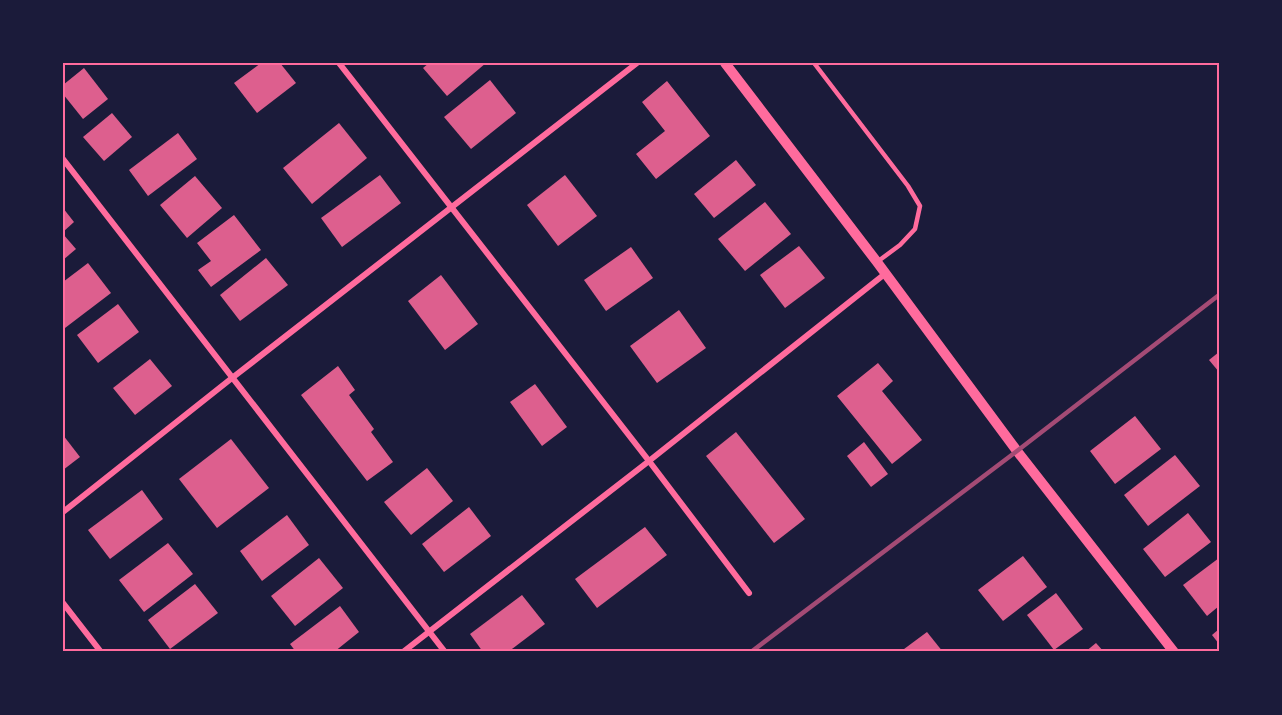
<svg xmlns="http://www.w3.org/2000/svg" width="1282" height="715" font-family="Jost,sans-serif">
  <rect width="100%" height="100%" fill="#1b1b3a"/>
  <g fill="#dd5f8e">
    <polygon points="261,63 280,63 296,83 257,113 234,83"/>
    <polygon points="429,63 486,63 447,96 423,68"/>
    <polygon points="84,68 108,99 83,119 63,94 63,85"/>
    <polygon points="490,80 516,113 471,149 444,117"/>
    <polygon points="667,81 710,136 656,179 636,154 665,131 642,102"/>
    <polygon points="112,113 132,137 104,161 83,137"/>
    <polygon points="339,123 367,158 312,204 283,168"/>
    <polygon points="178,133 197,159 148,196 129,170"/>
    <polygon points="736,160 756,185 714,218 694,194"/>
    <polygon points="380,175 401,203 342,247 321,218"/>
    <polygon points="565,175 597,216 558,246 527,205"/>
    <polygon points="195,176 222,208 187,238 160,205"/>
    <polygon points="765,202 791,234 745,271 718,239"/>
    <polygon points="63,208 74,222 63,232"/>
    <polygon points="234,215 261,250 211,287 198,270 211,261 197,243"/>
    <polygon points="63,234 76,249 63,260"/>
    <polygon points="799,246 825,278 785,308 760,275"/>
    <polygon points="631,247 653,278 606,311 584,280"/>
    <polygon points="266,258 288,285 240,321 220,295"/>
    <polygon points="88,263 111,293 65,328 63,325 63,282"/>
    <polygon points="441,275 478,324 445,350 408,301"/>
    <polygon points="118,304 139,332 98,363 77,335"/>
    <polygon points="679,310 706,348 657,383 630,346"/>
    <polygon points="1219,352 1219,372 1209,360"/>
    <polygon points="150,359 172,386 135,415 113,388"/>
    <polygon points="878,363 893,381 882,391 922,440 892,464 837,396"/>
    <polygon points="338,366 355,390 349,395 374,429 371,432 393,462 367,481 301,395"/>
    <polygon points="535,384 567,427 542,446 510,402"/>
    <polygon points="1135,416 1161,449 1115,484 1090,451"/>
    <polygon points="736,432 805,519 774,543 706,456"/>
    <polygon points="63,435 80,457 63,470"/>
    <polygon points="231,439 269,488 217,528 179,479"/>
    <polygon points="864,442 888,474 871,487 847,456"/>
    <polygon points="1175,455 1200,486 1148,526 1124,495"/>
    <polygon points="427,468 453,501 411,535 384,502"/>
    <polygon points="142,490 163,519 110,559 88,530"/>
    <polygon points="469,507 491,536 444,572 422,544"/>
    <polygon points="1188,513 1211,542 1165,577 1143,549"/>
    <polygon points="287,515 309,545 262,581 240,551"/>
    <polygon points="645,527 667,555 597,608 575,579"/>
    <polygon points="168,543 193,574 144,612 119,580"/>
    <polygon points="1023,556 1047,587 1003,621 978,590"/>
    <polygon points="319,558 343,588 295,626 271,596"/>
    <polygon points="1219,558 1219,606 1207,616 1183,585"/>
    <polygon points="195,584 218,613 170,649 148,620"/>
    <polygon points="1056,593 1083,629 1054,650 1027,615"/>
    <polygon points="522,595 545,624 508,652 483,652 470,634"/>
    <polygon points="340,606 359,632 334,652 296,652 290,644"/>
    <polygon points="1219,629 1219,644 1212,635"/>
    <polygon points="927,632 943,652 900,652"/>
    <polygon points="1096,643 1104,652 1085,652"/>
  </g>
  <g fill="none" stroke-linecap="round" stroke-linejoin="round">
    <polyline stroke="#ff6b9d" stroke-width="4.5" points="814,63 908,186 920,206 915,229 900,245 877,262"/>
    <g stroke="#ff6b9d" stroke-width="6">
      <polyline points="339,63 649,461 749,593"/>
      <polyline points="63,159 445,652"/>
      <polyline points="63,512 232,378 637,63"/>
      <polyline points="63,603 101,652"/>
      <polyline points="403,652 649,461 886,273"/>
    </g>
    <polyline stroke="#ff6b9d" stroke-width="10" points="725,63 877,262 1017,451 1174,652"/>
    <polyline stroke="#a44b75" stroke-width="4.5" points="751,652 1017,451 1219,295"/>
  </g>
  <rect width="1282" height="715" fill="none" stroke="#1b1b3a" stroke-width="129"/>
  <rect x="64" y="64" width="1154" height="586" fill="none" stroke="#ff6b9d" stroke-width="2"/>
</svg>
